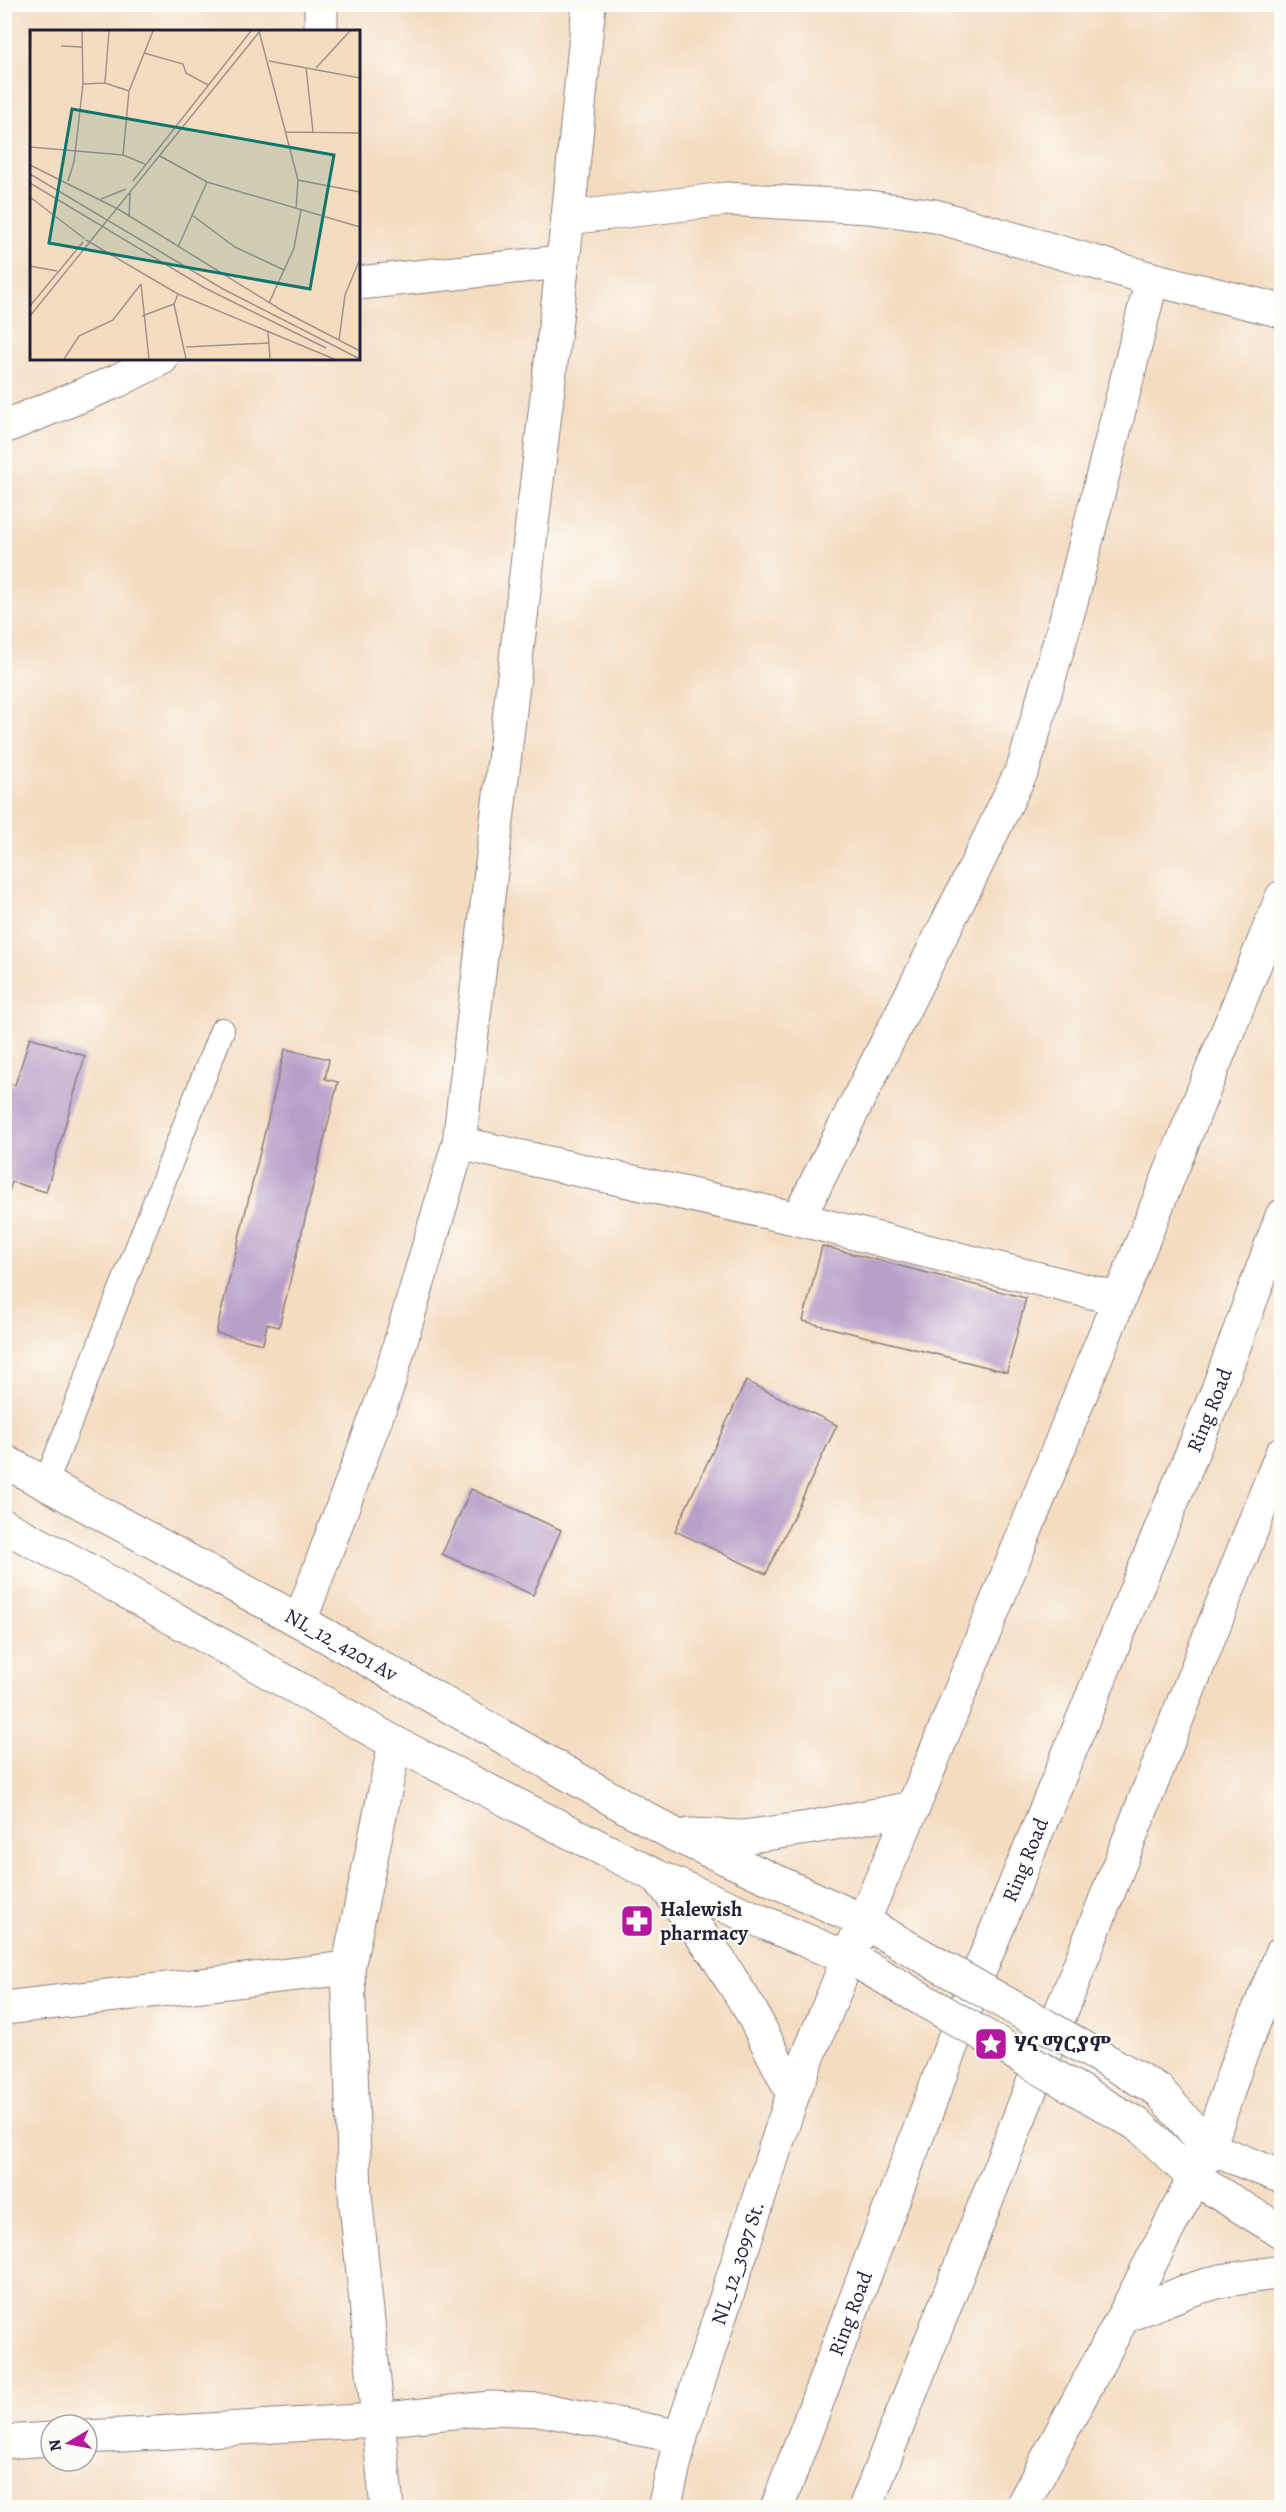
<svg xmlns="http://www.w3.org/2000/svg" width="1286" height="2512" font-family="Alegreya,'Noto Serif Ethiopic',serif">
  <rect width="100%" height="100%" fill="#fdfcf7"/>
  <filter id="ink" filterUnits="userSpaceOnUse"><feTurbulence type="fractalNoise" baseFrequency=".0167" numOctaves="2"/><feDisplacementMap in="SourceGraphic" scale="12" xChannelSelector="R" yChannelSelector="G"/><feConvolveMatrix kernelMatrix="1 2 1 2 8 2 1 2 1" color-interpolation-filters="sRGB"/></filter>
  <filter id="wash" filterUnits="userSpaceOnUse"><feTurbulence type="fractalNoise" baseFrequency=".008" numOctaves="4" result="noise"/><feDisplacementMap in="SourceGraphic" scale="24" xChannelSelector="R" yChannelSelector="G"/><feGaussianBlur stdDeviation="1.35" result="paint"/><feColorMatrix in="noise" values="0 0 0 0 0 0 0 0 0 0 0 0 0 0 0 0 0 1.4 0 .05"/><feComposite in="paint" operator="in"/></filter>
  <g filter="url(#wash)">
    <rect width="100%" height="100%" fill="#f4dcc1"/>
    <g id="blocks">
      <g fill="#b89fc8">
        <polygon points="30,1037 85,1056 46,1192 12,1182 5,1203 4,1082 15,1085"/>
        <polygon points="285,1049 329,1059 325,1079 338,1082 279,1327 267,1324 263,1344 216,1333"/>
        <polygon points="822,1246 1026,1298 1007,1372 803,1321"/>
        <polygon points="746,1381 837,1425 766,1574 675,1531"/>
        <polygon points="471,1489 561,1530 533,1595 442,1554"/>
      </g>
    </g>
  </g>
  <g filter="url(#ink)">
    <use href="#blocks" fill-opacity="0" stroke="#8b7f7e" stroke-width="1.5"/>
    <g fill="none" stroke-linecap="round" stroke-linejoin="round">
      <g stroke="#8b7f7e" stroke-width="26">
        <polyline id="lane" points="46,1483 222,1030"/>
      </g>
      <g stroke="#8b7f7e" stroke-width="35">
        <g id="street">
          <polyline points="321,4 321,32"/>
          <polyline points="568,218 726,199 869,207 935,216 1152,279 1282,311"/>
          <polyline points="358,283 562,262"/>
          <polyline points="4,427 117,381 162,358"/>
          <polyline points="459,1143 798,1219 1119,1299"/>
          <polyline points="798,1219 974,870 1024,766 1071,602 1152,279"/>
          <polyline points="300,1621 387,1388 459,1143 568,218 589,4"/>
          <polyline points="4,2008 348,1968"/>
          <polyline points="87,2437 377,2420 490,2408 545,2410 681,2437"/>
          <polyline points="4,2442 51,2439"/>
          <polyline points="387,2508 355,2194 348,1968 395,1743"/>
        </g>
      </g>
      <g stroke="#8b7f7e" stroke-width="35">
        <g id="secondary">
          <polyline points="863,1921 913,1808 1282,897"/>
          <polyline points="1197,2172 1209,2148 1237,2064 1282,1953"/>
        </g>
      </g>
      <g stroke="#8b7f7e" stroke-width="35">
        <g id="primary">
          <path id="s1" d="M4 1461 300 1621 675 1835 863 1921 881 1932"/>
          <polyline points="4,1526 77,1564 395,1743 658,1877 863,1965"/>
          <polyline points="689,1835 743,1837 808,1828 913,1808"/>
          <polyline points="659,1878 716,1955 751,2011 793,2094"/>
          <polyline points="1158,2090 1209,2148 1282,2177"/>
          <polyline points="1140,2126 1194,2178 1282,2232"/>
          <polyline points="1123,2317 1187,2291 1220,2281 1282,2272"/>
          <path id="s2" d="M664 2508 682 2432 793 2094 856 1939"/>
          <polyline points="1021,2508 1123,2317 1194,2178"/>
        </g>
      </g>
      <g stroke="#8b7f7e" stroke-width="35">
        <g id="highway">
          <path id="s3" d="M777 2508 978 1975 1217 1392 1282 1216"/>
          <polyline points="865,2508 1282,1453"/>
        </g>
      </g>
      <use href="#lane" stroke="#fff" stroke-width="24"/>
      <use href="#street" stroke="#fff" stroke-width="33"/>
      <use href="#secondary" stroke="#fff" stroke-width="33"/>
      <use href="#primary" stroke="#fff" stroke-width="33"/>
      <use href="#highway" stroke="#fff" stroke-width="33"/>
      <g stroke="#8b7f7e" stroke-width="35" stroke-linecap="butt">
        <g id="primary-bridge">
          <polyline points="881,1932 1158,2090"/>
          <polyline points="863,1965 1140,2126"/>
        </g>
      </g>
      <use href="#primary-bridge" stroke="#fff" stroke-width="33"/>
    </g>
  </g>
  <defs>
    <g id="pharmacy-square" transform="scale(1.725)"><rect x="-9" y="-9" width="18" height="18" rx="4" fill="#b5179e" stroke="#fdfcf7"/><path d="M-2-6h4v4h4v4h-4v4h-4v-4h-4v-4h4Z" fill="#fff"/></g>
    <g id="sight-square" transform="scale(1.725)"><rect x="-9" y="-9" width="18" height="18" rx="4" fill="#b5179e" stroke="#fdfcf7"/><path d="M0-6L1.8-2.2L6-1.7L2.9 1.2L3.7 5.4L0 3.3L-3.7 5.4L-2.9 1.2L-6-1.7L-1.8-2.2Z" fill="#fff"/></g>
  </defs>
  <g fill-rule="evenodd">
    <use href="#pharmacy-square" x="637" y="1921"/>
    <use href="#sight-square" x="991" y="2044"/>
  </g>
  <g text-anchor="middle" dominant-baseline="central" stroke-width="4.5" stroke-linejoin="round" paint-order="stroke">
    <g font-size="21" fill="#22223b" stroke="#fdfcf7">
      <text stroke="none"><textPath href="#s3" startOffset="1180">Ring Road</textPath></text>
      <text stroke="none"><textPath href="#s1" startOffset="384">NL_12_4201 Av</textPath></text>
      <text stroke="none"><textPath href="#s3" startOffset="694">Ring Road</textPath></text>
      <text stroke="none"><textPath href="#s2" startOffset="256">NL_12_3097 St.</textPath></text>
      <text stroke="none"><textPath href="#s3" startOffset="208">Ring Road</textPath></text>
    </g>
    <g font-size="21" font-weight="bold" fill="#22223b" stroke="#fdfcf7" text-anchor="start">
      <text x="660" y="1909">Halewish<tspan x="660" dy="24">pharmacy</tspan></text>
      <text x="1014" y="2044">ሃና ማርያም</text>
    </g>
  </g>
  <g transform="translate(30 30)">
    <rect width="330" height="330" fill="#f4dcc1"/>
    <path fill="none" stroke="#a0928b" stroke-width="1.5" d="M229 1 268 150 330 162M31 16 52 17M0 22 1 1M114 23 153 34 156 43 178 55M239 31 330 48M276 37 283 102M286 38 320 1M75 53 79 1M53 54 75 53 99 61M256 102 330 103M0 117 93 125 115 134M93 125 99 61 123 1M130 126 177 152 330 197M0 135 88 179M0 144 193 259 330 329M38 151 44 132 53 54 52 1M103 151 221 1M0 153 175 258 296 318M0 167 55 209M71 169 96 159M88 179 253 281 330 321M266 179 268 150M162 185 205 217 254 240M99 187 100 163M56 210 148 264 304 329M148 217 177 152M0 236 27 241M111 254 119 329M148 264 144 274 156 329M239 273 264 218 271 180M0 276 53 212M0 286 230 1M112 286 144 274M238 302 240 329M309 310 315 265 330 229M156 317 238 313M34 329 49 306 83 290 111 254"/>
    <path fill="#0f766e" fill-opacity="0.15" stroke="#0f766e" stroke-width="3" d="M42 79 304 125 280 259 19 213Z"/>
    <rect width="330" height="330" fill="none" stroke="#22223b" stroke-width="3"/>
  </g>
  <rect width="1286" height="2512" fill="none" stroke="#fdfcf7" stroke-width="24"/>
  <g transform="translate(69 2443) rotate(260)"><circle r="28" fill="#fdfcf7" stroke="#a5a5ac" stroke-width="1.5"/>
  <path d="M0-4.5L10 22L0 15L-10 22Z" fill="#b5179e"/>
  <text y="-9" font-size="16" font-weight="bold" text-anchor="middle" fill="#22223b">N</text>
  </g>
</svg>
